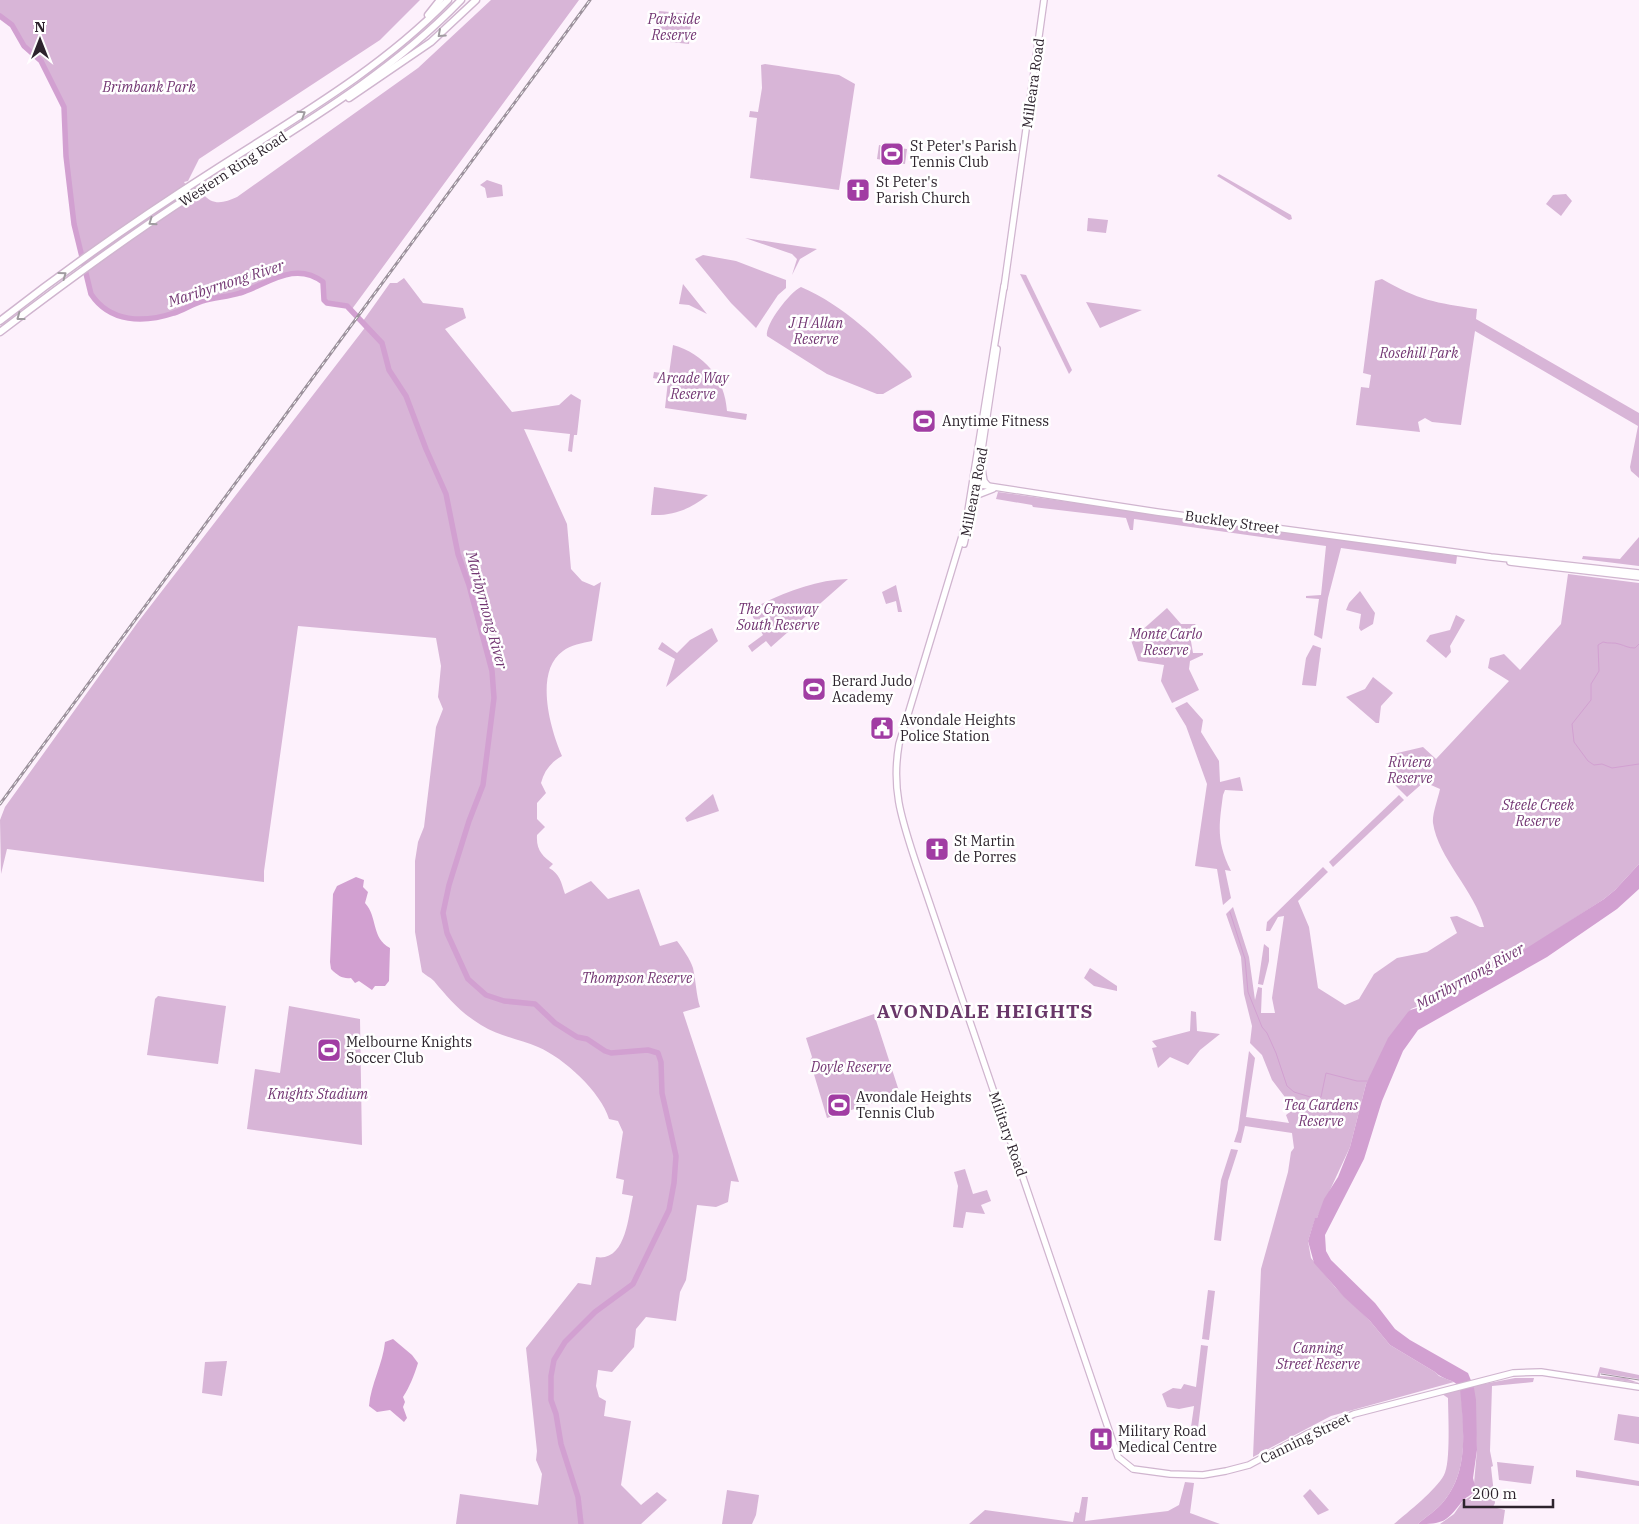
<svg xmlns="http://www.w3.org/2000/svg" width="1639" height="1524" font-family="'IBM Plex Serif',serif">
  <rect width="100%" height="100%" fill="#fdf1fc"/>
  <g fill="#d8b5d7">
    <path d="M0 0H420L380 40 199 159 188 181 184 182 195 199 203 194C213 206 224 203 237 197L418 68 491 0H579L352 309C344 304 326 308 324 298 323 293 323 287 323 282L307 274 275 277 240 293 209 299 176 312 146 319 122 318 103 307 91 294 74 224 66 156 64 107 41 61 24 46 12 25 0 16Z"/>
    <polygon points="659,11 692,14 689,44 670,42 656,35"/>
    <polygon points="765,64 839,75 855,84 839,190 750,178 757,118 749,117 750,111 758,112 762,88 761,65"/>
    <polygon points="879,145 907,149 905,164 877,159"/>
    <polygon points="1219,174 1291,215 1292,219 1289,220 1217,176"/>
    <polygon points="487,180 502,185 503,196 487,198 485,188 480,185"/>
    <polygon points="1566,194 1572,201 1561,216 1546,204 1553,195"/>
    <polygon points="1088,218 1108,220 1106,233 1087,231"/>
    <polygon points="745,238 817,249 800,259 792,275 797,259 792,254"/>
    <polygon points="703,255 736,261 786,280 786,288 778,295 756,328 731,303 695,259"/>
    <polygon points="1020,274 1026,275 1072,370 1069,374"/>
    <path d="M404 278 423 303 463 308 466 318 445 329 512 412 559 405 571 394 581 400 577 435H574L572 452 568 451 570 434 524 429 567 524 571 569 582 581 594 586 601 582 592 641C583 643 570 645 563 651 534 671 550 729 562 756 551 762 544 771 541 783L546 793 537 803V819L545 827 537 835C536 851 543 856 553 864L549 868C560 874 561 882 565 894L591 881 608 899 639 889 660 946 677 941C683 949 690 959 693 968 696 981 696 994 700 1007L683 1012 739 1182 731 1181 728 1202 716 1207 697 1205 686 1280 680 1292 676 1321 646 1317 636 1329 634 1347 612 1372 598 1370 596 1386 599 1397 606 1401 604 1416 631 1421 621 1485 641 1505 657 1492 667 1500 641 1524H456L460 1494 538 1505 542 1474 536 1460 537 1451 526 1348 578 1283 591 1285 596 1257C626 1262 628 1217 633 1196L622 1194 624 1180 616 1178 623 1132 618 1121 609 1119C601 1092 564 1058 538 1047 519 1039 499 1036 481 1025 461 1013 448 998 434 981 430 977 425 975 422 972L415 932V861L418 842 424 827 436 727 443 709 438 697 441 666 436 638 298 626 264 871V882L7 849 1 874 0 820 5 807 138 622 367 325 363 321 390 283H397Z"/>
    <path d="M1382 279C1418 300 1436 303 1477 309L1476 319 1639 413V478L1631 471 1630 467 1638 426 1475 331 1461 425 1432 422 1425 418 1418 422 1420 432 1356 425 1361 387 1369 388 1371 375 1363 373 1375 281Z"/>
    <polygon points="683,284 707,314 689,305 679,304"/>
    <path d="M801 287C845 306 877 339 910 372L912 377 883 394H877L827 374 767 336C765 324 790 292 801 287Z"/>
    <polygon points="1086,302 1142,310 1100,328"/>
    <path d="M673 345C704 354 725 378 727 411L747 414 746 420 665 408 668 381 653 378 654 372 669 374Z"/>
    <path d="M654 487 708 495C690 509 674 516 651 515Z"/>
    <polygon points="998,492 1457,556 1456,564 1341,548 1328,598 1322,639 1314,635 1319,599 1306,598 1306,596 1321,595 1326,546 1134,519 1133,530 1130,530 1126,518 1033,507 1032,505 996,499"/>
    <polygon points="1639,537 1639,566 1582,559 1583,556 1620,559"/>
    <path d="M1568 574 1639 583V864L1615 890 1604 899 1472 985 1444 993 1438 998 1411 1009 1366 1084 1350 1147 1317 1218 1315 1219 1308 1241 1311 1258 1335 1287 1370 1321 1390 1345 1435 1372 1439 1376 1454 1382 1331 1416 1253 1457 1261 1269 1288 1172 1291 1152 1294 1148 1292 1133 1245 1126 1241 1143 1234 1142 1238 1130 1249 1051 1255 1058 1246 1117 1289 1123 1286 1115 1294 1109 1272 1080 1262 1055 1250 1043 1252 1026 1244 994 1241 957 1226 914 1233 907 1249 957 1255 1000 1258 987 1262 988 1261 1013H1275L1272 998 1284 916 1278 917 1270 931H1266L1267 922 1323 867 1328 872 1298 901 1309 927 1318 988 1345 1005 1359 999 1374 974 1397 958 1427 952 1457 933 1450 917 1457 916 1480 927H1484C1475 891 1438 858 1433 823 1432 814 1438 799 1440 789L1424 782 1407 797 1387 777 1393 754 1423 747 1436 759 1509 681 1488 668 1490 658 1504 654 1520 670 1561 624Z"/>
    <path d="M848 579 771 647 766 641 752 652 748 646 763 635 749 610C781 594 813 580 848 579Z"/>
    <polygon points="896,585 902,612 898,612 896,601 886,604 882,592"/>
    <polygon points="1360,591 1375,613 1373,624 1361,631 1359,628 1361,614 1346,610 1349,603"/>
    <polygon points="1167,608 1181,624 1196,624 1189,630 1193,653 1203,653 1203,655 1190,661 1189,669 1199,690 1172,703 1161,681 1164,665 1138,661 1131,640"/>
    <polygon points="1456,615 1465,620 1450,646 1451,652 1446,658 1426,641 1430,635 1450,630"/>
    <polygon points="712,628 718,641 666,687 675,659 658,649 662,642 677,653 690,640"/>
    <polygon points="1313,645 1321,648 1316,686 1302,685 1306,658"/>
    <polygon points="1373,677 1393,693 1381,706 1379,723 1376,723 1346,697 1365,689"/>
    <path d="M1187 702 1203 720 1201 732 1219 761 1220 782 1240 777 1243 791 1225 790 1223 795C1219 826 1216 841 1231 871L1225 870 1231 898 1223 905 1217 869 1195 866 1207 784 1186 726 1175 708Z"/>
    <polygon points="713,794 719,811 687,822 685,818"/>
    <polygon points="1399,795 1404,800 1333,867 1329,862"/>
    <polygon points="1264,944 1269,948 1269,961 1263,985 1258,984"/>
    <polygon points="1090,968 1117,986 1117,991 1094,986 1084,978"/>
    <polygon points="158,996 226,1006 218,1064 147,1055 155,999"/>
    <polygon points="289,1006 360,1019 362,1145 247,1129 255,1069 280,1073"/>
    <polygon points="1191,1011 1196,1012 1197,1031 1220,1034 1200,1050 1188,1065 1170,1057 1158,1068 1152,1048 1157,1047 1152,1041 1190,1031"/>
    <polygon points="874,1014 900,1094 827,1118 810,1061 812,1057 806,1038"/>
    <polygon points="1231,1149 1238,1150 1228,1181 1221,1241 1214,1240 1221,1180"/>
    <polygon points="965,1169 973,1194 987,1190 991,1201 981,1205 985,1214 966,1212 963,1228 953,1227 958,1186 954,1172"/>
    <polygon points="1208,1290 1215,1291 1209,1340 1202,1339"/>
    <polygon points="1201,1345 1208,1346 1198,1428 1191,1427 1194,1406 1179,1409 1167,1407 1162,1394 1173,1388 1181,1389 1184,1384 1196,1387"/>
    <polygon points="227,1361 222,1396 202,1393 205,1362"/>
    <polygon points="1600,1367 1639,1375 1639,1379 1600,1373 1600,1376 1625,1378 1639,1383 1597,1377"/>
    <polygon points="1515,1378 1534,1378 1533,1382 1492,1386 1490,1451 1493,1466 1491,1467 1495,1503 1493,1507 1505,1510 1503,1524 1440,1524 1454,1514 1463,1501 1473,1495 1477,1450 1473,1386"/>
    <path d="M1461 1389C1463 1427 1470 1469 1444 1501 1437 1510 1427 1516 1418 1524H1394C1408 1512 1436 1490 1444 1475 1451 1463 1448 1412 1448 1398L1442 1394Z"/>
    <polygon points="1618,1414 1639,1417 1639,1444 1614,1440"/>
    <polygon points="1497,1462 1534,1466 1531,1484 1499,1480"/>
    <polygon points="1576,1470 1639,1481 1639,1486 1576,1477"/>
    <polygon points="1185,1482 1194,1483 1190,1513 1220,1524 969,1524 985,1510 1073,1522 1075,1512 1079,1513 1082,1497 1088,1497 1085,1521 1168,1511 1179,1505"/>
    <polygon points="1310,1489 1329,1510 1318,1515 1303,1496"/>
    <polygon points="727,1490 759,1495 756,1515 752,1524 722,1524"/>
  </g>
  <g fill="#d2a0d1">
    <path d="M1639 864V889L1617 909 1547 957 1418 1030 1403 1051 1382 1101 1364 1159 1325 1235 1326 1251 1331 1260 1375 1303 1395 1329 1410 1340 1468 1373 1474 1388 1476 1400 1477 1450 1473 1478 1476 1490C1472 1495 1465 1497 1461 1503 1446 1522 1443 1524 1418 1524 1427 1516 1437 1510 1444 1501 1470 1469 1463 1426 1460 1388 1455 1379 1442 1380 1435 1372L1390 1345 1370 1321 1344 1297 1314 1263 1308 1241 1315 1218H1317L1324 1199 1338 1177 1350 1147 1366 1084 1388 1038 1408 1012C1412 1008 1417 1009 1422 1006 1437 995 1454 991 1472 985L1473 982 1604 899 1615 890Z"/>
    <path d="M356 877 364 880 363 887 368 892 365 903C378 917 371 938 390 948L389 981 385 986H375L372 990 359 981 355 983 351 978C343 979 338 976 331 969L330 962 333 894 337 886Z"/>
    <path d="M393 1339 412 1355 418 1363C414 1376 410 1386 403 1397L405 1402 403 1407 407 1418 404 1422 390 1410 377 1412 369 1406C371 1383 383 1364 385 1342Z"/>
  </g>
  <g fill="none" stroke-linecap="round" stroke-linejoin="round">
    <g stroke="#d2a0d1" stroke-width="1">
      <path d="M1639 644 1635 648C1628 648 1626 646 1619 644 1614 642 1609 644 1603 642L1598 645 1599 671 1591 684V700L1572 724 1574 742 1588 761 1594 765 1602 764 1612 768 1639 764"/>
      <polyline points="1230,912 1245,959 1248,992 1262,1027 1267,1033 1276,1053 1287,1086 1294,1092 1317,1099 1321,1097 1326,1073 1357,1081 1367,1081"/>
    </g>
    <path stroke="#d2a0d1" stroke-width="5.5" d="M0 16 12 25 24 46 41 61 64 107 66 156 74 224 91 294C110 323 144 323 174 313 184 310 192 304 202 301 215 297 228 297 240 293 267 285 294 260 323 282L324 300 327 303 347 306 382 343 389 370 406 396 426 449 446 494 458 554 469 585 492 671 494 698 483 785 469 821 449 885 443 913 447 933 468 979 486 995 504 1001 535 1004 555 1023 577 1037 587 1039 605 1051 611 1053 648 1050 658 1053 661 1062 662 1093 676 1156 674 1183 669 1210 633 1284 595 1312 565 1342 554 1360 551 1376V1400L556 1414 561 1444 578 1497 581 1524"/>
    <g stroke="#d0b5cf" stroke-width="8">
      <g id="major">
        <path d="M1004 286 966 523 899 744C891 790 902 820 916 863L1118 1457 1133 1469 1170 1474 1203 1475 1226 1471 1249 1465 1307 1434 1354 1414 1513 1373 1541 1372 1639 1387"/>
        <polyline points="1004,288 1044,0"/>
        <polyline points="982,469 984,481 989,487"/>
        <polyline points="975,484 1157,512 1491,557 1639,573"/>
        <polyline points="975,496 993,489"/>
        <polyline points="964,544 975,496 997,349"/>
        <polyline points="1510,562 1639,577"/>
      </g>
    </g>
    <g stroke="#d0b5cf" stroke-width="9">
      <g id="highway">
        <polyline points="428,15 440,0"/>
        <polyline points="349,98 431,42 476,0"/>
        <path d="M0 321C69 267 142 216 216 169 297 117 381 69 448 0"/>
        <path d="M0 332C63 284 128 236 195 193 287 133 384 80 461 0"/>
      </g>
    </g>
    <use href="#major" stroke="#fff" stroke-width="5.5"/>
    <use href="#highway" stroke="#fff" stroke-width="6"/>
    <polyline stroke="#9d929d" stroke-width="1" points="1601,1374 1639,1380"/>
    <g stroke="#9d929d" stroke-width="3">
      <polyline id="rail" points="0,804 590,0"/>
    </g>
    <use href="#rail" stroke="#fff" stroke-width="1" stroke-dasharray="4" stroke-linecap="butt"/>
  </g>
  <defs><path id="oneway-chevron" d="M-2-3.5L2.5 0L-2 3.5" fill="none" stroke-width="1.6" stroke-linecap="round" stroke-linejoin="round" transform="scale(1.25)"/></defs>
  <g stroke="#a09ca0">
    <use href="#oneway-chevron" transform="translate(441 34) rotate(138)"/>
    <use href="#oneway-chevron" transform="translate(302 114) rotate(-33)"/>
    <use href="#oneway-chevron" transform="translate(152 222) rotate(145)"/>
    <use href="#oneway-chevron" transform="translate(63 275) rotate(-36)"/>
    <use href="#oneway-chevron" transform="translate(20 317) rotate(143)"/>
  </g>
  <defs>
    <g id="stadium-square" transform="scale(1.25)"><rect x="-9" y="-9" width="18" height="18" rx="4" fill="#a13da3" stroke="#fff"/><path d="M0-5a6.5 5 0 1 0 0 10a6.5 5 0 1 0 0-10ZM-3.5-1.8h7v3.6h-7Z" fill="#fff"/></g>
    <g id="church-square" transform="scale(1.25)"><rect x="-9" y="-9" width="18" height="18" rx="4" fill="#a13da3" stroke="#fff"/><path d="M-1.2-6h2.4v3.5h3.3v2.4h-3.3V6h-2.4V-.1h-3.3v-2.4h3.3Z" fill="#fff"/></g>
    <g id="civic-square" transform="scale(1.25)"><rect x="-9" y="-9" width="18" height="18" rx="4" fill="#a13da3" stroke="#fff"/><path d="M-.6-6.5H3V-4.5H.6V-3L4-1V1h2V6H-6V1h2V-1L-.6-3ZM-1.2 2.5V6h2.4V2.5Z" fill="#fff"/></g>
    <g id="hospital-square" transform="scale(1.25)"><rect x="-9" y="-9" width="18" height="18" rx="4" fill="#a13da3" stroke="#fff"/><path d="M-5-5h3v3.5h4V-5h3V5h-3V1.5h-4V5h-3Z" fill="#fff"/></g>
  </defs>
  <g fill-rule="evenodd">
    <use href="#stadium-square" x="892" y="154"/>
    <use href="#church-square" x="858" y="190"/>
    <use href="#stadium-square" x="924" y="421"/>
    <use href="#stadium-square" x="814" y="689"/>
    <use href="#civic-square" x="882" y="728"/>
    <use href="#church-square" x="937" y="849"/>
    <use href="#stadium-square" x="329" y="1050"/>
    <use href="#stadium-square" x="839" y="1105"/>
    <use href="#hospital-square" x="1101" y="1439"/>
  </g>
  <g text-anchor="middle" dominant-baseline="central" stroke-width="5" stroke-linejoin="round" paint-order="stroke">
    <g font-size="14" font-style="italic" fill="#723572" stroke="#fff">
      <text x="674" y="19">Parkside<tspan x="674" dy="16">Reserve</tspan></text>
      <text x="149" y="87">Brimbank Park</text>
      <text x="816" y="323">J H Allan<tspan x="816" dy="16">Reserve</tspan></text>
      <text x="1419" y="353">Rosehill Park</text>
      <text x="693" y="378">Arcade Way<tspan x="693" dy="16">Reserve</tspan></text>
      <text x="778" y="609">The Crossway<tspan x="778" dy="16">South Reserve</tspan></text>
      <text x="1166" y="634">Monte Carlo<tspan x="1166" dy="16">Reserve</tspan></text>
      <text x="1410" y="762">Riviera<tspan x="1410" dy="16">Reserve</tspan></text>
      <text x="1538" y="805">Steele Creek<tspan x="1538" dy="16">Reserve</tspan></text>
      <text x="637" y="978">Thompson Reserve</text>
      <text x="851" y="1067">Doyle Reserve</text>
      <text x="318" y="1094">Knights Stadium</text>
      <text x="1321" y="1105">Tea Gardens<tspan x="1321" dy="16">Reserve</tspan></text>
      <text x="1318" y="1348">Canning<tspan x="1318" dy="16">Street Reserve</tspan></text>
    </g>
    <g font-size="14" fill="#2d232d" stroke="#fff">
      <text transform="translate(1033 83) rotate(-82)">Milleara Road</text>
      <text transform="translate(233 169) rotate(-33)">Western Ring Road</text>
      <text transform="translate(974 492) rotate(-79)">Milleara Road</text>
      <text transform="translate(1232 522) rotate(8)">Buckley Street</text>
      <text transform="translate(1008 1134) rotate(71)">Military Road</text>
      <text transform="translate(1305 1438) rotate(-26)">Canning Street</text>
    </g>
    <g font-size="14" fill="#2d232d" stroke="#fff" text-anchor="start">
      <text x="910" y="146">St Peter's Parish<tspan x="910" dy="16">Tennis Club</tspan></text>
      <text x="876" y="182">St Peter's<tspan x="876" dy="16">Parish Church</tspan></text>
      <text x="942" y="421">Anytime Fitness</text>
      <text x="832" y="681">Berard Judo<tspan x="832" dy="16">Academy</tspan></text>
      <text x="900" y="720">Avondale Heights<tspan x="900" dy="16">Police Station</tspan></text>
      <text x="954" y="841">St Martin<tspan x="954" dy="16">de Porres</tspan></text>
      <text x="346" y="1042">Melbourne Knights<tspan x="346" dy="16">Soccer Club</tspan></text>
      <text x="856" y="1097">Avondale Heights<tspan x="856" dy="16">Tennis Club</tspan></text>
      <text x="1118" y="1431">Military Road<tspan x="1118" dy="16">Medical Centre</tspan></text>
    </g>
    <g font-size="15" font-style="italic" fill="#733773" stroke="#fff">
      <text transform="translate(226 283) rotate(-18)">Maribyrnong River</text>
      <text transform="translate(487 610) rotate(75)">Maribyrnong River</text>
      <text transform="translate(1470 976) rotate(-29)">Maribyrnong River</text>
    </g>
    <g font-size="19" font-weight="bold" letter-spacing="1" fill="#693769" stroke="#fff">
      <text x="985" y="1011">AVONDALE HEIGHTS</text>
    </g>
  </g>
  <g transform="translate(40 40)" stroke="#ffffff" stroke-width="4" paint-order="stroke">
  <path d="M0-4L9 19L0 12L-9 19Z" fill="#2d232d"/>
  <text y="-8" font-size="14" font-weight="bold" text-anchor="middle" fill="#2d232d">N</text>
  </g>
  <path d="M1464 1499v8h89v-8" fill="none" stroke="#2d232d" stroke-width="2.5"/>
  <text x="1472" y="1499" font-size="15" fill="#2d232d" stroke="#ffffff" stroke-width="4" paint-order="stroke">200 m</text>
</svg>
